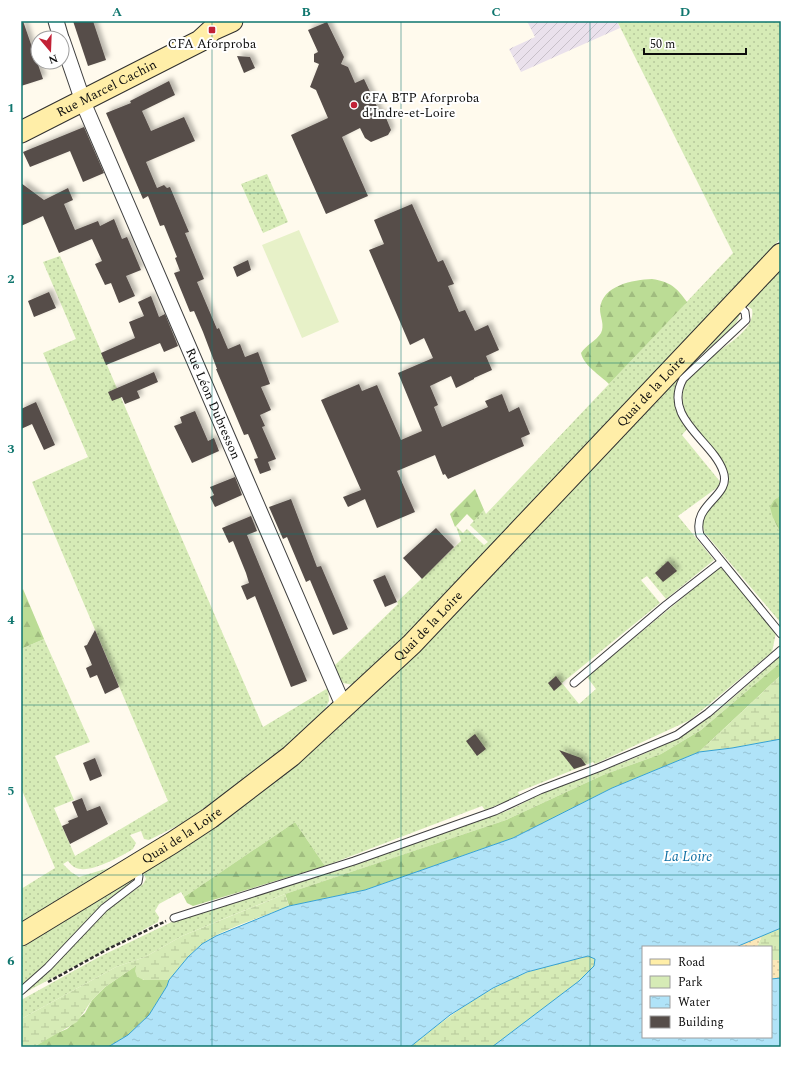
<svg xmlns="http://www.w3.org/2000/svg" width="802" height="1068" font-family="Spectral,serif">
  <defs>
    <pattern id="industrial-furrows" width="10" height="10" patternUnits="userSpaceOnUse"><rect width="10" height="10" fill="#eae1ec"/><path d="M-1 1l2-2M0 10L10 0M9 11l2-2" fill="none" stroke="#c8c0c9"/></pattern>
    <pattern id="green-dots" width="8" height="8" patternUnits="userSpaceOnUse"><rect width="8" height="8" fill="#d6ebb6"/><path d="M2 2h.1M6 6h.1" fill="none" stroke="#b6c89b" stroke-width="1.8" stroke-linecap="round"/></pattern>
    <pattern id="forest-firs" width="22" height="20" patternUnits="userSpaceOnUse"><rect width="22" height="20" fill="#bbdc95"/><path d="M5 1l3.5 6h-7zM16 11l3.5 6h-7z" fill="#a0bc7f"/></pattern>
    <pattern id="wetland-marsh" width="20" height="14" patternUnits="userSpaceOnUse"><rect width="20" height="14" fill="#d6ebb6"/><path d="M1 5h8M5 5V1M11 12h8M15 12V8" fill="none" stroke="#b6c89b"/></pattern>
    <pattern id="sand-dots" width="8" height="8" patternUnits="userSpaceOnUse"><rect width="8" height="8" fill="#fce7b8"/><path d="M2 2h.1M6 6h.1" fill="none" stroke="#d7c59d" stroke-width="1.8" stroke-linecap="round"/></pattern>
    <pattern id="water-ripples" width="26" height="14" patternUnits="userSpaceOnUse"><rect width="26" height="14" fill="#b0e3f8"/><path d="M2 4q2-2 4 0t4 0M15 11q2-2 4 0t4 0" fill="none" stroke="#96c2d3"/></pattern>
    <filter id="shadow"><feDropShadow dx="3.5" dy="-3.5" stdDeviation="2" flood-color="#0004"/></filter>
  </defs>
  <rect width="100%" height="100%" fill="#fffaed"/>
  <polygon fill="url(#industrial-furrows)" points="527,21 617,21 620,28 521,72 509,49 535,37"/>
  <g fill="url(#green-dots)">
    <polygon points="617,21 781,21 781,238 413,631 353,685 343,683 333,667 398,604 397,602 461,541 456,526 463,533 467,529 484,545 488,542 470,525 484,510 486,514 733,253"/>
    <polygon points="267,174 288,222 263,233 241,184"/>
    <path d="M60 256 263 727 328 688 329 701 322 715 289 746 185 822 149 840 144 839 141 831 130 835 136 843 133 849C122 856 94 871 81 869 75 869 71 865 68 861L63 864 71 872 79 877 115 866 21 926V889L55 868 21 788V649L44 639 90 742 55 756 74 800 54 808 75 856 168 801 32 482 88 457 43 353 76 339 43 262Z"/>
    <path d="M781 264V495L774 500 773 518 781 534V623L704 532 702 520 727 475 726 469C711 439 664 412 690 375 698 369 706 361 714 355 727 344 756 329 752 309L747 306Z"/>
    <path d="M740 312C739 322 732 328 725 334 708 350 669 378 675 404 677 412 684 421 688 428L682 435 722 484 678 516 714 560 666 599 647 576 641 580 660 603 562 683 579 704 596 689 587 677 721 566 776 633 772 652 690 720 595 764 593 762 518 792 520 796 485 810 482 806 325 866 295 822 184 897 181 892 159 904 155 911 159 917 158 922 24 993 103 913 143 884 146 879 142 870 210 827Z"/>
    <path d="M781 655V662L701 730 661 754 603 775 506 820 285 894 228 917 182 936 145 957 116 967 21 1019V1000L99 957 180 918 504 812C520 806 533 797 548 791 595 772 646 757 690 731 722 711 752 680 781 655Z"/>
    <polygon points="135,877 130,884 106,901 69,941 21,988 21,946"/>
  </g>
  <g fill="url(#forest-firs)">
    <path d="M652 279C671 282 676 287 687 302L609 384C600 375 584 366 581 353 586 345 596 341 601 333 605 325 600 317 600 309 602 285 633 280 652 279Z"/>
    <polygon points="475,489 484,510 474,521 467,514 455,527 450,514"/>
    <polygon points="781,495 781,534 773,518 770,507 774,500"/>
    <polygon points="23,589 44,639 21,649 21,591"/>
    <polygon points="781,662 781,675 699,752 612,788 513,838 365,890 289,906 285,894 506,820 603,775 661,754 701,730"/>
    <polygon points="295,822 325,866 193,906 187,903 184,897"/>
    <polygon points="137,965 143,980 169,980 167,986 149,1015 128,1035 108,1047 34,1047 52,1035 67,1029 85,1013 92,1000 105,987"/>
  </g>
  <g fill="url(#wetland-marsh)">
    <polygon points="781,675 781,739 732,748 699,752"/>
    <path d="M285 894 289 906C265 916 222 929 202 944 189 954 179 968 169 980H144L137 977 135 971 136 966 105 987 92 1000 77 1022 34 1047H21V1019L116 967 145 957 182 936Z"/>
    <polygon points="781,928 781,960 771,960 771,947 757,947 762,936"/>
    <path d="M588 956 595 959 594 966 579 981 492 1047H410C446 1018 483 990 526 973 546 965 568 961 588 956Z"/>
  </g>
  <g fill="url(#sand-dots)">
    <polygon points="762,936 757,947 736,947"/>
    <polygon points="771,960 781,960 781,978 771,979"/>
  </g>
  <polygon fill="#e7f1c8" points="299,230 339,322 302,338 262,245"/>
  <polygon fill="url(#water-ripples)" stroke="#35a1d1" points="781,739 781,928 736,947 643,947 643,1037 771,1037 771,979 781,978 781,1047 492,1047 579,981 594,966 595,959 588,956 527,972 493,988 450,1015 410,1047 108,1047 128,1035 149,1015 167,986 169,980 188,957 202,944 216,936 289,906 365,890 513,838 612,788 699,752 732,748"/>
  <g fill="#564d49" filter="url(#shadow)">
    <polygon points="21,21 23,21 43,79 21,86"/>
    <polygon points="73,21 93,21 106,60 88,66"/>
    <polygon points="327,22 344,57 341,64 348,67 355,83 364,79 381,115 384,113 391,130 388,135 371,142 365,138 360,128 342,137 368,196 326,214 291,135 328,118 316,90 310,87 319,64 314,62 314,54 318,52 308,30"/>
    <polygon points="237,56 250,57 255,68 244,73"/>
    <polygon points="169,81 175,95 142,111 151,131 184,117 195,141 146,162 157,188 164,185 167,188 170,187 189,232 185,233 204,279 197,282 217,329 219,328 228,349 240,344 245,357 258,352 270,384 261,387 271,410 260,415 265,426 262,427 276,459 268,462 271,470 260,474 254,459 258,458 248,434 244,435 216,369 217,369 203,332 194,311 190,312 174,273 180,271 175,258 177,257 164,225 160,226 148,196 143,199 106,113 131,103 130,101"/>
    <polygon points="84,127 104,173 83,182 70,151 30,167 23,152"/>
    <polygon points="21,183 44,200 68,188 73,200 64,204 75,230 98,221 100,226 114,219 122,239 127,237 141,270 126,276 135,296 119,303 111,283 105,285 95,264 102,261 92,239 59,253 43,216 21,226"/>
    <polygon points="412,204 438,262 443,260 454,284 448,286 459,312 465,310 475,331 488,325 499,350 486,356 492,370 474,378 474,379 456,388 451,376 430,386 438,405 434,407 442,427 488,407 485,401 502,394 509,412 519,407 530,434 521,438 524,446 448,479 445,474 443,475 435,455 397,471 415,512 377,528 365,499 348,507 343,497 361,490 321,400 359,384 362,391 377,385 401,440 422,431 398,373 433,358 424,338 410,345 369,250 384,244 374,220"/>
    <polygon points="248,260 251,270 237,277 233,267"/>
    <polygon points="49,292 56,308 34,317 28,301"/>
    <polygon points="151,296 159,317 165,314 178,346 164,352 160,343 106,365 101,353 135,338 129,322 144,316 138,302"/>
    <polygon points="154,372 158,382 137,391 140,398 125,404 122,397 112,401 108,392"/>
    <polygon points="36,402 55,445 44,450 32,424 21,429 21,409"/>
    <polygon points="195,411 208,441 214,438 219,451 192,463 174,426 182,423 180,417"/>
    <polygon points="235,477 242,495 215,507 210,497 214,495 210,487"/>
    <polygon points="291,499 317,567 321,566 348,629 333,635 310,580 306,582 287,537 283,539 269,507"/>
    <polygon points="251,516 257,531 247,535 307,681 291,687 255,596 247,600 241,586 249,583 246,573 233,541 229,543 222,528"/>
    <polygon points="436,528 454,547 422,579 403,558"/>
    <polygon points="668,561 677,571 663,582 655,573"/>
    <polygon points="385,575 397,602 385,607 373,580"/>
    <polygon points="95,630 119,687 105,694 97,675 90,678 86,668 92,665 84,646 87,645"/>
    <polygon points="556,676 562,684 554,691 548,683"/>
    <polygon points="475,734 486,749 477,756 466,741"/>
    <polygon points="559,750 581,758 586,765 574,769"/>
    <polygon points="95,758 102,776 90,781 83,763"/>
    <polygon points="82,798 87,811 100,806 108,824 70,844 62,826 69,823 68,821 78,817 72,802"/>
  </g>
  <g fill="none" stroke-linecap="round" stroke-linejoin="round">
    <g stroke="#404040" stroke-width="9">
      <g id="lane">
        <path d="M736 303 745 312 746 320 683 379C662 418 712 440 723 471 733 497 691 503 700 535L781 634"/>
        <polyline points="574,683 666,605 721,562"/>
        <polyline points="174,918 354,861 495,811 540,790 598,768 677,735 708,713 781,650"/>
        <polyline points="21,991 48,967 104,908 138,882 139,876 136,868"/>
      </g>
    </g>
    <g stroke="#404040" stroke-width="17">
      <g id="street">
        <polyline points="56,21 61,38"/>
        <path id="s1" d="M62 40 85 107 340 698 347 706"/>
      </g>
    </g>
    <g stroke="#2f2f2f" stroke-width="23">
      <g id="secondary">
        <path id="s2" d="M21 132 200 41 212 30 232 21"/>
        <path id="s3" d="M21 935 172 843 210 818 291 756 412 644 781 254"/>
      </g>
    </g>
    <polyline stroke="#2f2f2f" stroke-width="2.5" stroke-dasharray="4 2" stroke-linecap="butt" points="48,982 108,949 166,921"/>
    <use href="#lane" stroke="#fff" stroke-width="7"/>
    <use href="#street" stroke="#fff" stroke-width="15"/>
    <use href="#secondary" stroke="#ffeea8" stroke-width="21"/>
  </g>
  <path fill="none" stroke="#0f766e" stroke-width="1" stroke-opacity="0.55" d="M212 21V1047M401 21V1047M590 21V1047M21 193H781M21 363H781M21 534H781M21 705H781M21 875H781"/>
  <g fill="#c22136" stroke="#fff" stroke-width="1.5">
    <rect x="208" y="26" width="8" height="8" rx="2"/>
    <circle cx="354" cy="105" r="4"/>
  </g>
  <g text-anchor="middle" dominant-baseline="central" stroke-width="4" stroke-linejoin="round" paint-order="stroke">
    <g font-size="13" fill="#0d0d0d" stroke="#fff">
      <text x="212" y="44">CFA Aforproba</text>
      <text x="362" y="98" text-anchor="start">CFA BTP Aforproba<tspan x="362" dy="15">d'Indre-et-Loire</tspan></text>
    </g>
    <g font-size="13" fill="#0d0d0d" stroke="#fff">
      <text stroke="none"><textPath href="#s2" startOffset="96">Rue Marcel Cachin</textPath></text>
      <text stroke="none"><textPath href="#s3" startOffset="837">Quai de la Loire</textPath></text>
      <text stroke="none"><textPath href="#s1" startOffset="394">Rue Léon Dubresson</textPath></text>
      <text stroke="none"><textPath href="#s3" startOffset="513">Quai de la Loire</textPath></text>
      <text stroke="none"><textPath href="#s3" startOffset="189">Quai de la Loire</textPath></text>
    </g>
    <g font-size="14" font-style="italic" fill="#1270a3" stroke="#fff">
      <text x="688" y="856">La Loire</text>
    </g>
  </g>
  <rect width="802" height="1068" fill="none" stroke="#ffffff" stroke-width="44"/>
  <rect x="642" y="946" width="130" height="92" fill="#ffffff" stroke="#9e9e9e"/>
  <rect x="650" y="959" width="20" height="6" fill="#ffeea8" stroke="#9e9e9e"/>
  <text x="678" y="966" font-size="12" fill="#0d0d0d">Road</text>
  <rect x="650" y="976" width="20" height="12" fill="#d6ebb6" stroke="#9e9e9e"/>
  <text x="678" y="986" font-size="12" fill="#0d0d0d">Park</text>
  <rect x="650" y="996" width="20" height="12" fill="url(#water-ripples)" stroke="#9e9e9e"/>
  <text x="678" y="1006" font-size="12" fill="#0d0d0d">Water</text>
  <rect x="650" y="1016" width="20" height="12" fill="#564d49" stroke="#9e9e9e"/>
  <text x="678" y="1026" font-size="12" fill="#0d0d0d">Building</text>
  <g transform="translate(50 50) rotate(161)"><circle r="19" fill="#ffffff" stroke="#9e9e9e"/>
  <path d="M0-3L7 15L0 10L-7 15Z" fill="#c22136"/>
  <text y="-6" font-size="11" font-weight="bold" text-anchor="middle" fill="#0d0d0d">N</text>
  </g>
  <path d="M644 48v6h102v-6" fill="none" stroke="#0d0d0d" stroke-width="2"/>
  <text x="650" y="48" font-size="12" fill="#0d0d0d" stroke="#ffffff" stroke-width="3" paint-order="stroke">50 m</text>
  <rect x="22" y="22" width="758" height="1024" fill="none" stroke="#0f766e" stroke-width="1.5"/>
  <g font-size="13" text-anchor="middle" font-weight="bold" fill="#0f766e">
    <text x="117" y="16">A</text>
    <text x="306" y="16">B</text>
    <text x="496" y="16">C</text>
    <text x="685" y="16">D</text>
    <text x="11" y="112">1</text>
    <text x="11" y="283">2</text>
    <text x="11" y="453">3</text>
    <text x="11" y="624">4</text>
    <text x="11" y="795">5</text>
    <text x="11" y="965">6</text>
  </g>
</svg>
